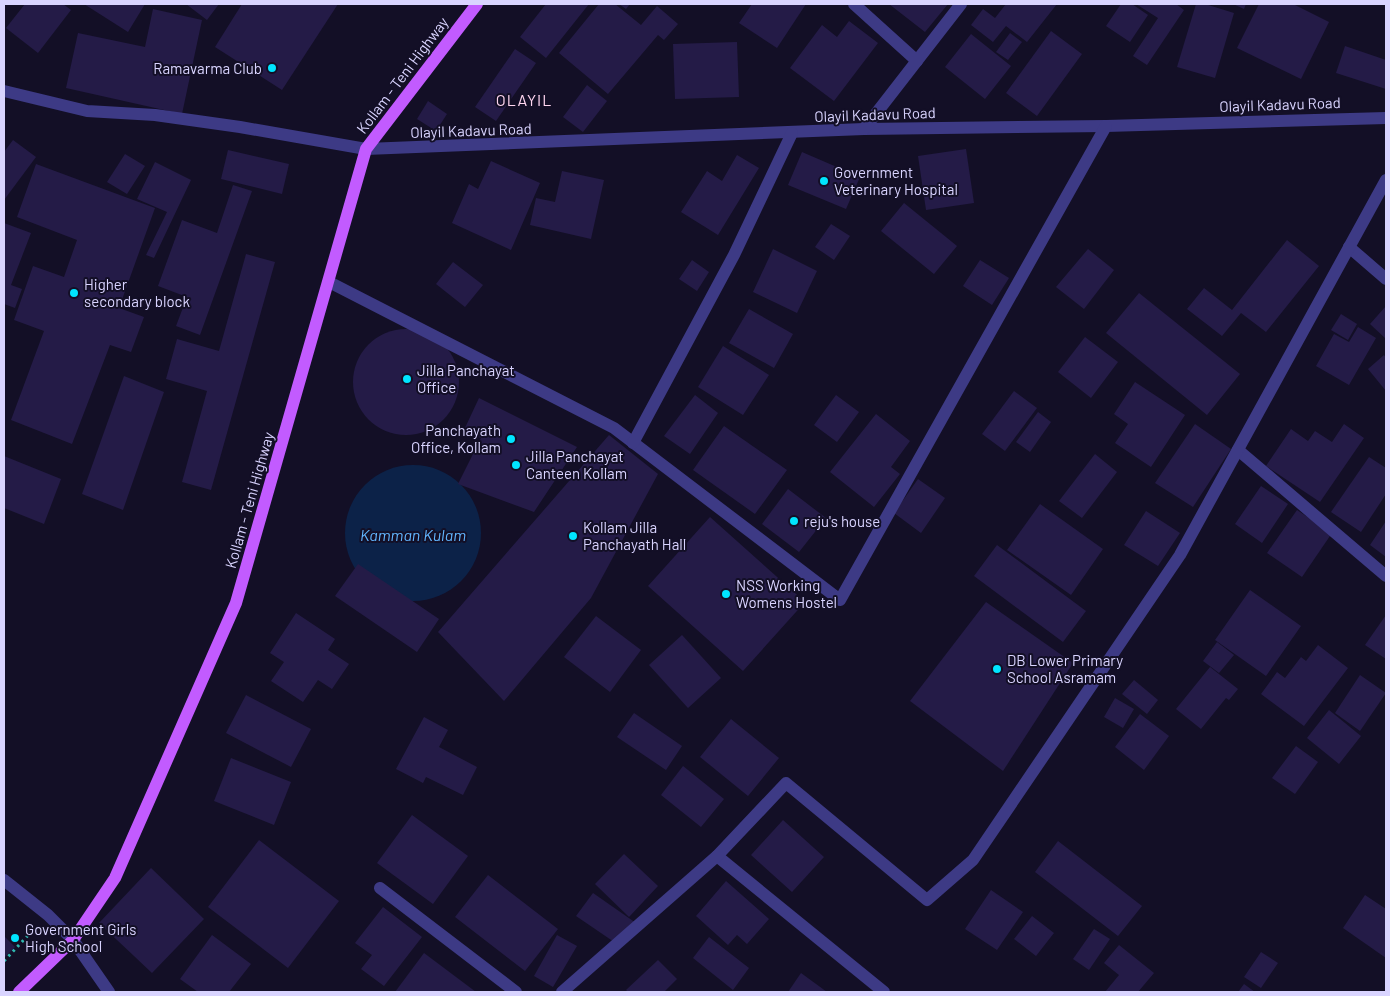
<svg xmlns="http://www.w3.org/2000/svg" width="1390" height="996" font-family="Barlow,sans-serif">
  <rect width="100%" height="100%" fill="#130f26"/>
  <circle fill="#0c2248" cx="413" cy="533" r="68"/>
  <g fill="#241b47">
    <polygon points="25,4 63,4 71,10 38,53 6,28"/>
    <polygon points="84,4 145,4 128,32"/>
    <polygon points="186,4 219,4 207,20"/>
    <polygon points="242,4 338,4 282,90 215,47"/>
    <polygon points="546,4 589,4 546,58 520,37"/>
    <polygon points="599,4 615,4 641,25 657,6 678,24 664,40 658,35 608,94 559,53"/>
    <polygon points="619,4 630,4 626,9"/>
    <polygon points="752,4 806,4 777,48 739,23"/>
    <polygon points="889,4 948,4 925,32"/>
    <polygon points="1006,4 1057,4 1027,42 1006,26 993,42 971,25 983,9 995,18"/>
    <polygon points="1121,4 1132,4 1148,15 1130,42 1106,26"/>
    <polygon points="1136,4 1176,4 1184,10 1147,65 1133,56 1158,18"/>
    <polygon points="1196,4 1205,4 1234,13 1215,78 1177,67"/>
    <polygon points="1233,4 1246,4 1244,9"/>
    <polygon points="1259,4 1293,4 1329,22 1301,79 1237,48"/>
    <polygon points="153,9 202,20 182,114 66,88 78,33 145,47"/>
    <polygon points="849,21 878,43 834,101 790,68 822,25 837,37"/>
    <polygon points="1051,31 1082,54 1037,116 1006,93"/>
    <polygon points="1010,33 1022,42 1008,60 996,52"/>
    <polygon points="971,34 1011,66 985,99 945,67"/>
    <polygon points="737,42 739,97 675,99 673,44"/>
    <polygon points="1345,46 1386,60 1386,89 1336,73"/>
    <polygon points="515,49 536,63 496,121 475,107"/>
    <polygon points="587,85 607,101 583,132 563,117"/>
    <polygon points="428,101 447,114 436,131 417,119"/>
    <polygon points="13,140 36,157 4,200 4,152"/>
    <polygon points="966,149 974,203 926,210 918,156"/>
    <polygon points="228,150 289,164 282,194 221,179"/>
    <polygon points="802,152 860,177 846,209 788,185"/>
    <polygon points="125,154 145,166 127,194 107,182"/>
    <polygon points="737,155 759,168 718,235 681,212 707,171 722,181"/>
    <polygon points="491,161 540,183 511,250 452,223 469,184 478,189"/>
    <polygon points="155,162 191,180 154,258 146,255 167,212 137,199"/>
    <polygon points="36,164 155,208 119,308 144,317 131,352 110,345 72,444 11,420 44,331 14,320 33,266 64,277 77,240 17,217"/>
    <polygon points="562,171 604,180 591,239 530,225 536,198 555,202"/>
    <polygon points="233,185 252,191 200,335 176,326 187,297 158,286 182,220 217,233"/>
    <polygon points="904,203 957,246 934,274 881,231"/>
    <polygon points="4,223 31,233 11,285 22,289 15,308 4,304"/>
    <polygon points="831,224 850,236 834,260 815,247"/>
    <polygon points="1287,240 1319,266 1266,332 1241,313 1222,336 1187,309 1204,288 1232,310"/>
    <polygon points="773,249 817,271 797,313 753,292"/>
    <polygon points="1088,249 1114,270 1084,309 1056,287"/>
    <polygon points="246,254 275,262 211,490 182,482 207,391 166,379 177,339 219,351"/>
    <polygon points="692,260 709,272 697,291 679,279"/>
    <polygon points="980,260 1009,278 992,305 963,286"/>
    <polygon points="453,262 483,285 465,307 436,284"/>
    <polygon points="1139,293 1240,374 1207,415 1106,333"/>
    <polygon points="1386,306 1386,339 1370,324"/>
    <polygon points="749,309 793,334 774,368 729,343"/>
    <polygon points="1341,314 1357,324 1348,340 1331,330"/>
    <polygon points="1358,327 1376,338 1349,385 1316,366 1334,334 1349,342"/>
    <circle cx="406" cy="382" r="53"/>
    <polygon points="1085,337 1118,362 1091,398 1058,372"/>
    <polygon points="723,346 769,375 743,415 698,387"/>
    <polygon points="1384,355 1386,358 1386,391 1368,369"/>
    <polygon points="124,376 164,392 123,510 82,494"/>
    <polygon points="1135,382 1185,415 1151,467 1115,443 1128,424 1114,414"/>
    <polygon points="1014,391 1037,408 1005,451 982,434"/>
    <polygon points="695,395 718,413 690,454 664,436"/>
    <polygon points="836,395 859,412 837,442 814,425"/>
    <polygon points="479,398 577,447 534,512 458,484 481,438 464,430"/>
    <polygon points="1038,412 1051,422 1030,452 1016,442"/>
    <polygon points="876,414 910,441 891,467 900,474 874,507 830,472"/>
    <polygon points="1195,424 1231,449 1193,507 1155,483"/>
    <polygon points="1344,424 1364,438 1320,502 1266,466 1291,429 1308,441 1315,431 1332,442"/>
    <polygon points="724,426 787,470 755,514 693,470"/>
    <polygon points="609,435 658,474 591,598 504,701 438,632"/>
    <polygon points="1095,454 1117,472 1082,518 1059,501"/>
    <polygon points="4,456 61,479 44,524 4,508"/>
    <polygon points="1369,457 1386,468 1386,494 1361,532 1331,512"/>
    <polygon points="918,479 945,498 921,533 894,513"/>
    <polygon points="1261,486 1288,504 1262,543 1235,524"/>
    <polygon points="788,489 826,518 799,552 762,524"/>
    <polygon points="1040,504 1103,549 1071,595 1007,550"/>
    <polygon points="1297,510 1332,533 1302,577 1267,553"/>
    <polygon points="1146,511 1180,533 1158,566 1124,545"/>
    <polygon points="710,517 805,602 743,671 648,586"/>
    <polygon points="1386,521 1386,557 1370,545"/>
    <polygon points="997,545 1086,611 1063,642 974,576"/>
    <polygon points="358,564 439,619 417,652 335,596"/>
    <polygon points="1250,590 1301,626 1266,676 1215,640"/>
    <polygon points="986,602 1073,663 1003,771 910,701"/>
    <polygon points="296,613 335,639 328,650 349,664 332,689 318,680 303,702 271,681 284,662 270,653"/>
    <polygon points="1386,615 1386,659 1365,645"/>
    <polygon points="596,616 641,650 610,692 564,657"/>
    <polygon points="682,635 721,678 688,708 649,665"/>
    <polygon points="1217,642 1234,655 1219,673 1203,661"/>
    <polygon points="1318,645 1348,668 1304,726 1261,694 1277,672 1285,678 1301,657 1306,661"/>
    <polygon points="1210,667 1238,689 1229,700 1226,698 1201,729 1176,709"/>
    <polygon points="1360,675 1386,693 1360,731 1335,713"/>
    <polygon points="1134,680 1158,700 1147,714 1122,694"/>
    <polygon points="246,695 311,729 291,767 226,733"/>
    <polygon points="1115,698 1134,709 1123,728 1104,717"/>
    <polygon points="1329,710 1361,736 1339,764 1307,738"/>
    <polygon points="634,713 682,746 666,770 617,737"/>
    <polygon points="1140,714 1169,736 1144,770 1115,747"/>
    <polygon points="424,717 448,730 439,747 477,767 463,795 426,777 423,783 396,769"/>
    <polygon points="731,719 779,758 748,796 700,757"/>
    <polygon points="1296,746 1318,762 1295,794 1272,778"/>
    <polygon points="231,758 291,782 274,825 214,801"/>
    <polygon points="683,766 724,799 701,827 661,795"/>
    <polygon points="412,815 468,856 433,904 377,863"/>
    <polygon points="783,820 824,857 792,892 751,855"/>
    <polygon points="259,840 339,901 288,968 208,907"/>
    <polygon points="1058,841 1142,906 1118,936 1035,872"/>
    <polygon points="624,854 658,886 629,917 595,884"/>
    <polygon points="151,868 204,919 152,973 99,923"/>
    <polygon points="488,875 558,929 525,971 455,917"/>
    <polygon points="726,881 769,919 747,944 737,935 728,945 696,916"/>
    <polygon points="991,890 1023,912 997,950 965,929"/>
    <polygon points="593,893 636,923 620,946 576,916"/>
    <polygon points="1365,895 1386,909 1386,958 1343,928"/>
    <polygon points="383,907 422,937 384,986 361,969 372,955 355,943"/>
    <polygon points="1032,916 1054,933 1036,956 1014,939"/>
    <polygon points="1094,929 1110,939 1089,970 1073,959"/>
    <polygon points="212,935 251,964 229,992 198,992 180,979"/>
    <polygon points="557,935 577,946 553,987 534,976"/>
    <polygon points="4,936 15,947 4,958"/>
    <polygon points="709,937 749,968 733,990 693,958"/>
    <polygon points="1119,945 1154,973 1138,992 1105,992 1119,975 1104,963"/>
    <polygon points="1261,952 1278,963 1261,988 1244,977"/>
    <polygon points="424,953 476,992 395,992"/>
    <polygon points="658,960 677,979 664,992 628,992 626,990"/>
    <polygon points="801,973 827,992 788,992"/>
    <polygon points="1244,984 1255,992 1238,992"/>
  </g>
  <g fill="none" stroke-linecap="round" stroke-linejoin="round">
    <polyline stroke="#2fb8b0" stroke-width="3" stroke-dasharray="2.5 4" stroke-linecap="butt" points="4,961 34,929"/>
    <g stroke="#3d3a85" stroke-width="12">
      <polyline points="854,4 917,61"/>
      <polyline points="4,91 87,111 155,115 240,127 366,149 864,129 1106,126 1386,118"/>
      <polyline points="864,129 961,4"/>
      <polyline points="1349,247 1386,279"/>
      <polyline points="329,282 614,428 840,600 1106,126"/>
      <polyline points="633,443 734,255 792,133"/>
      <polyline points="1238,450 1386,576"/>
      <polyline points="717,856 884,992"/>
      <polyline points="4,880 48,915 73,940 109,992"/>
      <polyline points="380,888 516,992"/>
      <polyline points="562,992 717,856 786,783 927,900 973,860 1180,555 1386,180"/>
    </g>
    <polyline stroke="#c25bff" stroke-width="12" points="19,992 73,940 115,878 236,603 366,149 477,4"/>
  </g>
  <g fill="#00e5ff" stroke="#130f26" stroke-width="2">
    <circle cx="272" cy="68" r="5"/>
    <circle cx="824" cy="181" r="5"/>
    <circle cx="74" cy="293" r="5"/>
    <circle cx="407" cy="379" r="5"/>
    <circle cx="511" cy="439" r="5"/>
    <circle cx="516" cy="465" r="5"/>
    <circle cx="794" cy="521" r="5"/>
    <circle cx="573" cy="536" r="5"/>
    <circle cx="726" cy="594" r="5"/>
    <circle cx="997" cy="669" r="5"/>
    <circle cx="15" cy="938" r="5"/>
  </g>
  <g text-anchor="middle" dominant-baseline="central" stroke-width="4" stroke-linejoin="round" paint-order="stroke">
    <g font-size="15" fill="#d9d4ff" stroke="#130f26" text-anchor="start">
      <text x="262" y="68" text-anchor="end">Ramavarma Club</text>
      <text x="834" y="172">Government<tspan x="834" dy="17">Veterinary Hospital</tspan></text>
      <text x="84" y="284">Higher<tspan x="84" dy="17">secondary block</tspan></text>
      <text x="417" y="370">Jilla Panchayat<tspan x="417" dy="17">Office</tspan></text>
      <text x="501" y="430" text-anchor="end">Panchayath<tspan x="501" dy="17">Office, Kollam</tspan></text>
      <text x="526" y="456">Jilla Panchayat<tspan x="526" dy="17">Canteen Kollam</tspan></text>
      <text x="804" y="521">reju's house</text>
      <text x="583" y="527">Kollam Jilla<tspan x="583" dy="17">Panchayath Hall</tspan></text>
      <text x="736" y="585">NSS Working<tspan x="736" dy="17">Womens Hostel</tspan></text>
      <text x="1007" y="660">DB Lower Primary<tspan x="1007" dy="17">School Asramam</tspan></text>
      <text x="25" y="929">Government Girls<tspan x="25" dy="17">High School</tspan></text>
    </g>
    <g font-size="15" fill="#d9d4ff" stroke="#130f26">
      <text transform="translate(402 75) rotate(-53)">Kollam - Teni Highway</text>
      <text transform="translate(1280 104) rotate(-2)">Olayil Kadavu Road</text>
      <text transform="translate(875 114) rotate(-2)">Olayil Kadavu Road</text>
      <text transform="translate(471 130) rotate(-2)">Olayil Kadavu Road</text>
      <text transform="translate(249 500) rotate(-74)">Kollam - Teni Highway</text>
    </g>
    <g font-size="16" letter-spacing="1" fill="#ffd6f0" stroke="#130f26">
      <text x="524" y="99">OLAYIL</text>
    </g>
    <g font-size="16" font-style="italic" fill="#62b6ff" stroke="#130f26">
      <text x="413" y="534">Kamman Kulam</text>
    </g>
  </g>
  <rect width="1390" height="996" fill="none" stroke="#d9d4ff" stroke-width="10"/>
</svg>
